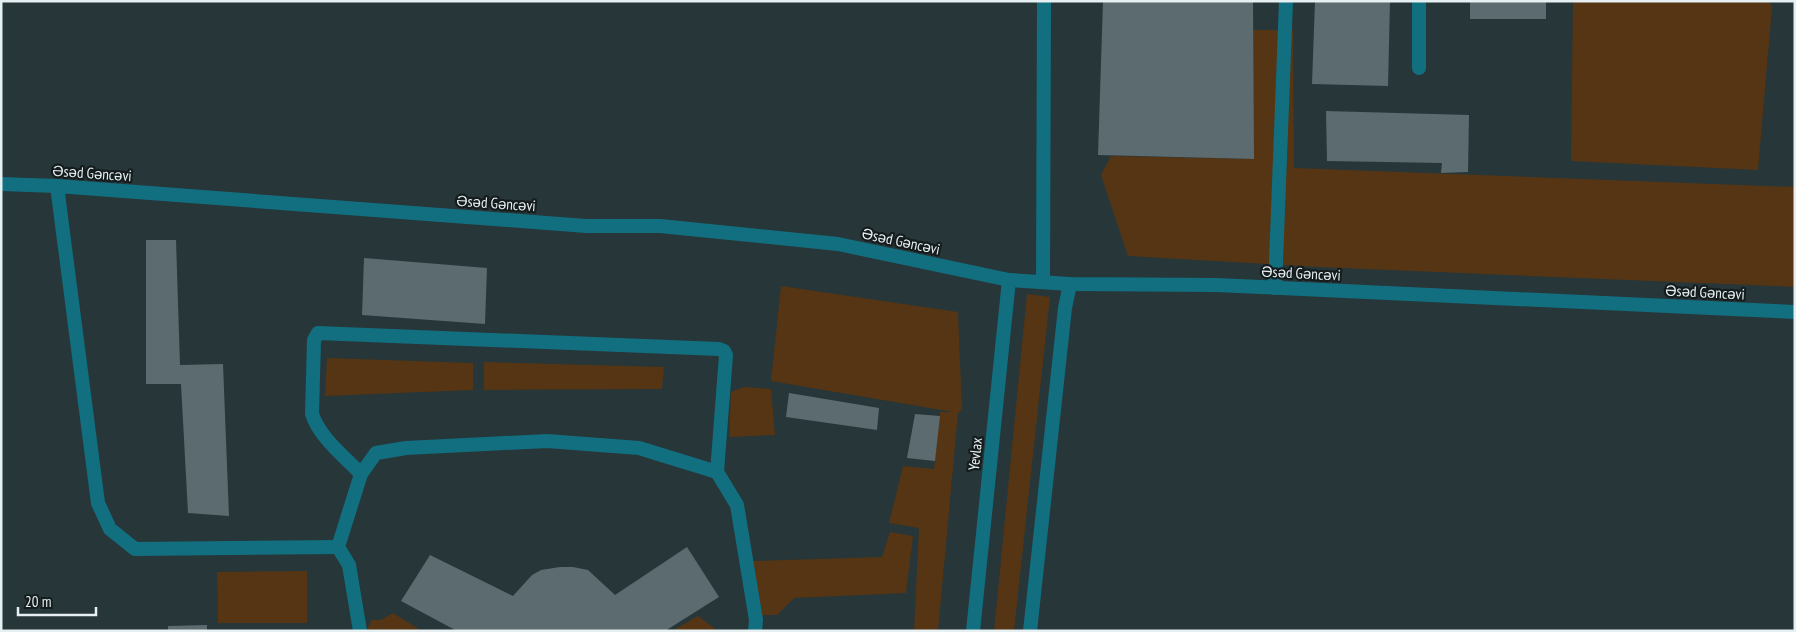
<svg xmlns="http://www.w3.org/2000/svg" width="1796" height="632" font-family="'PT Sans Narrow',sans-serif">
  <rect width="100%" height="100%" fill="#273639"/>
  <g fill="#553513">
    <polygon points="1573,1 1769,1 1772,7 1758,170 1571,161"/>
    <polygon points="1253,30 1293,30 1294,168 1795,187 1795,287 1318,267 1128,256 1101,175 1111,156 1253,159"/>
    <polygon points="781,286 958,312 962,410 958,413 938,631 914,631 919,528 889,523 903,466 934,469 940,412 953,412 771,381"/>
    <polygon points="1027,294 1050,297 1014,631 994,631"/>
    <polygon points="327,358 473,363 473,390 325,396"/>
    <polygon points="484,362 664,367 662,389 484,390"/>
    <polygon points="744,387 771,389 775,435 729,437 731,392"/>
    <polygon points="890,532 913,536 906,593 794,598 777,615 762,615 753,561 882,557"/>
    <polygon points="307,571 307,623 218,623 217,572"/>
    <polygon points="393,613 422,631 366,631 372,620 381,620"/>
    <polygon points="698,616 718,631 672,631"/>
  </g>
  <g fill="#5b6b6f">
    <polygon points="1103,1 1253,1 1254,159 1098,155"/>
    <polygon points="1315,1 1390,1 1388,86 1312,84"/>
    <rect x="1470" y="1" width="76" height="18"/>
    <polygon points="1326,111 1469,115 1468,172 1441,173 1442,163 1327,161"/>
    <polygon points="146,240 176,240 180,365 223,364 229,516 188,513 181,384 146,384"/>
    <polygon points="364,258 487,268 485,324 362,315"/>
    <polygon points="789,393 879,408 877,430 786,417"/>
    <polygon points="915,414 940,416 935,461 907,458"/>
    <polygon points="687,547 719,597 665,631 457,631 401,601 430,555 513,596 532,575 541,570 560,567 573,567 588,570 615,595"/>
    <polygon points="207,625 207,631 168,631 168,626"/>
  </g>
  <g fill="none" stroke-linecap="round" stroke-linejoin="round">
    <g stroke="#126f80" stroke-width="14">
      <polyline points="1419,1 1419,68"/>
      <polyline points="57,186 98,503 110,529 135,549 338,547"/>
      <polyline points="1043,281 1044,1"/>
      <polyline points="1275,288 1286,1"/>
      <path d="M361 474C344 456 320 438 312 414L314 340 318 333 719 349 724 351 726 355 717 472"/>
      <polyline points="360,631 349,565 338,547 361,474 376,453 406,448 547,441 639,448 717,472 737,505 756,620 755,631"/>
    </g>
    <g stroke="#126f80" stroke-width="14">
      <polyline points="1,184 57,186 586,226 660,226 838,244 1009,280 1070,284 1216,285 1795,312"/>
      <polyline points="973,631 1009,280"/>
      <polyline points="1030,631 1065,308 1070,284"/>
    </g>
  </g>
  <g text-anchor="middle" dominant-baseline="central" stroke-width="4.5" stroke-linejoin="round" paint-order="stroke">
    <g font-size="15" fill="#e6eff1" stroke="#151c1e">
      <text transform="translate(92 173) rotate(4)">Əsəd Gəncəvi</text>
      <text transform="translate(496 203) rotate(4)">Əsəd Gəncəvi</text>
      <text transform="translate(901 241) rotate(12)">Əsəd Gəncəvi</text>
      <text transform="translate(1301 273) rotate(3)">Əsəd Gəncəvi</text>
      <text transform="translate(1705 292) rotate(3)">Əsəd Gəncəvi</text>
      <text transform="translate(975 454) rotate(-84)">Yevlax</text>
    </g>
  </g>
  <rect width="1796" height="632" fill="none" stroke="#e6eff1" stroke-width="5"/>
  <path d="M18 607v8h78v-8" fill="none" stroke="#e6eff1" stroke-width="2.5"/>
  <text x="25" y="607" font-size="15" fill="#e6eff1" stroke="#151c1e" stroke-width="4" paint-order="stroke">20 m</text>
</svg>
